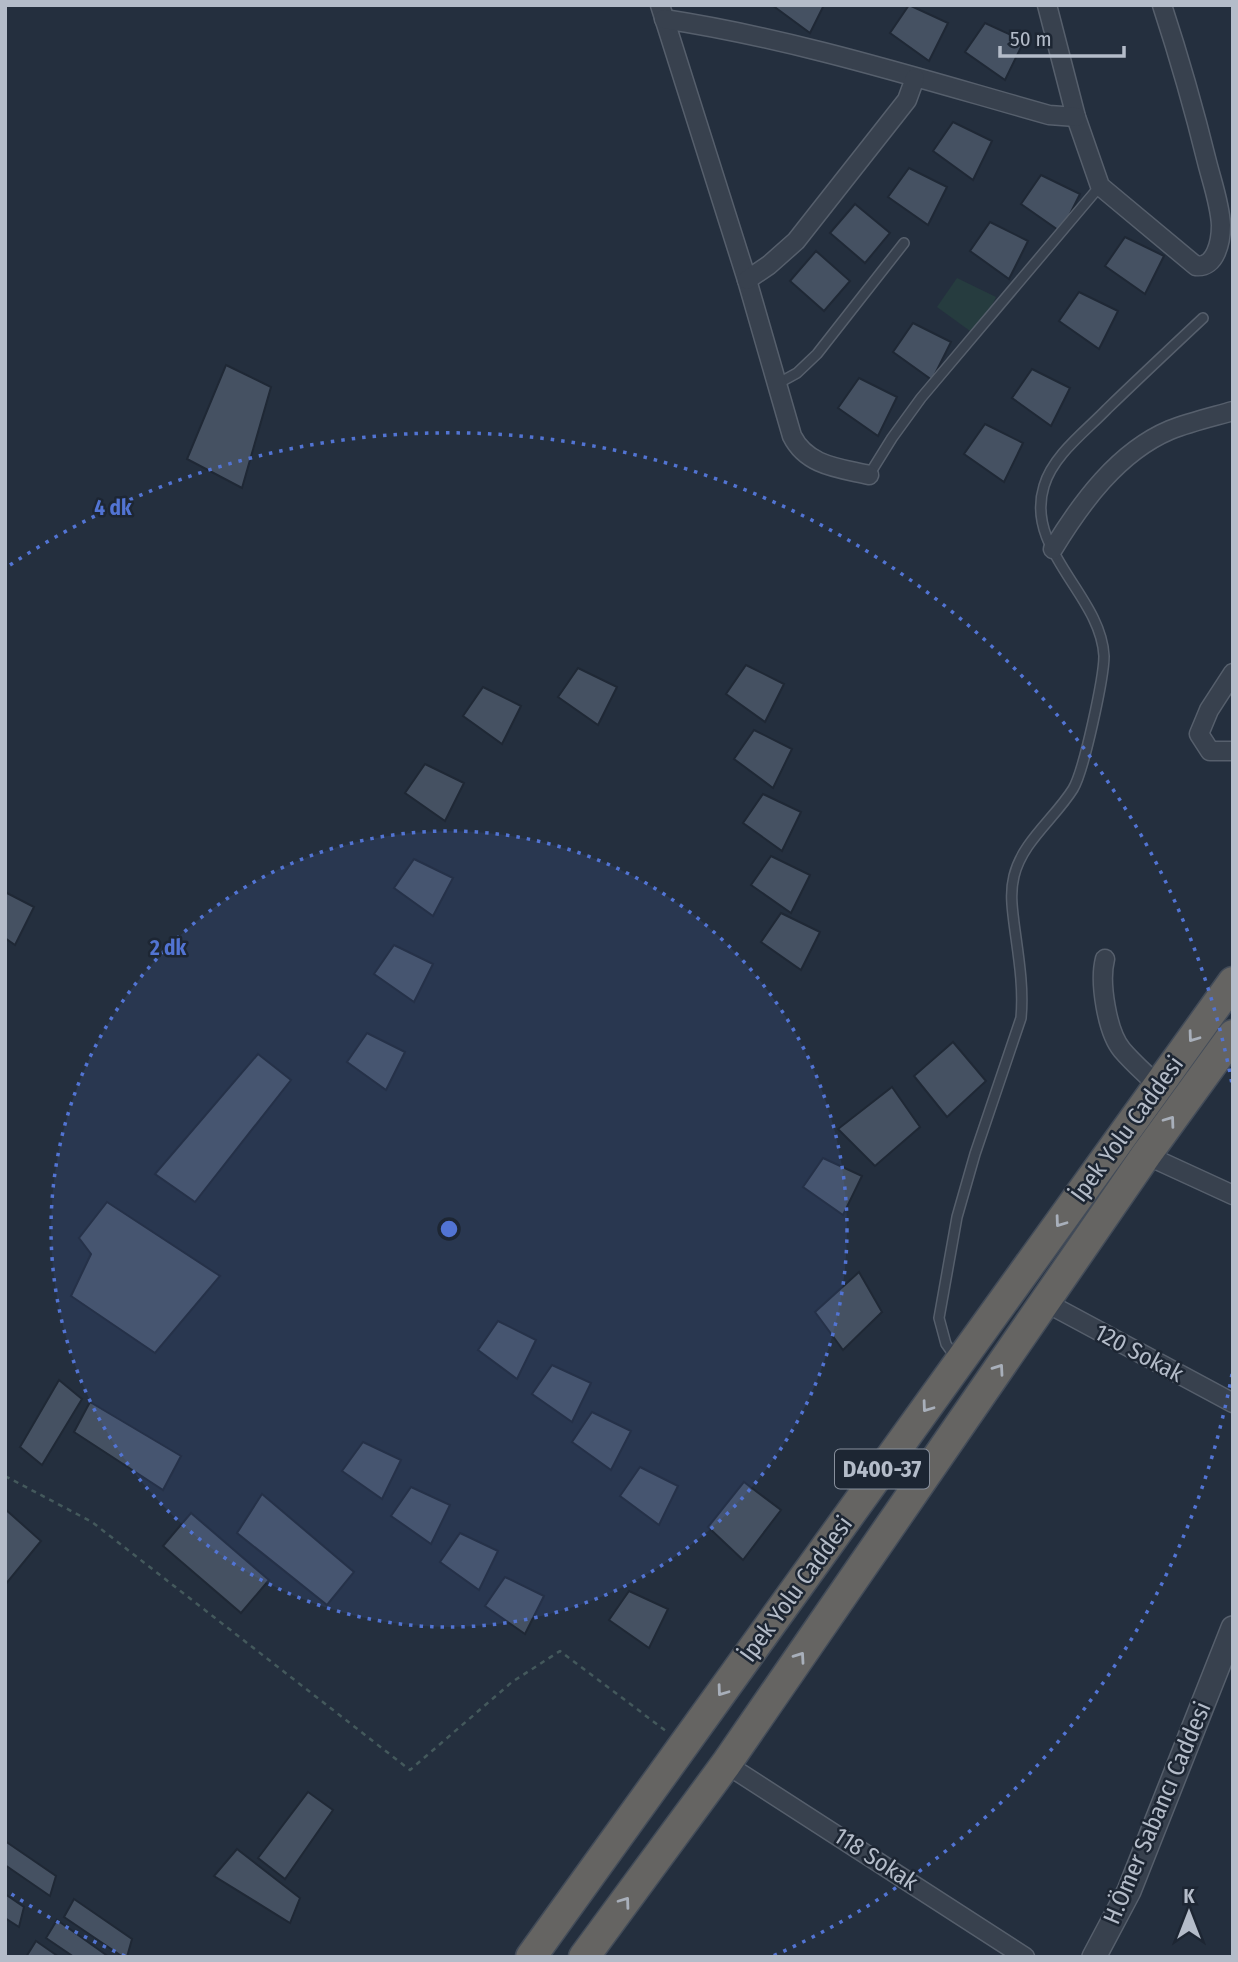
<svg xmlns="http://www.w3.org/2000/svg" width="1238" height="1962" font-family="'Fira Sans Condensed',sans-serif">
  <rect width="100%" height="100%" fill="#242f3e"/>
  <polygon fill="#263c3f" points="957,278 996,297 977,336 937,307"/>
  <g fill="#455162" stroke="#1f2835" stroke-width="2">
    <polygon points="772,5 824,5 810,33"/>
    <polygon points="909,5 948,23 929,61 890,33"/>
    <polygon points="985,23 1024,41 1005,80 965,52"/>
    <polygon points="953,122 992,141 973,180 933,151"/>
    <polygon points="909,168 947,187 928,225 888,197"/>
    <polygon points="1041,175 1080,194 1061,232 1021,204"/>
    <polygon points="855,204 890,233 865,263 830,233"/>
    <polygon points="990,222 1028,241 1009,279 970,251"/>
    <polygon points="1125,237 1164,256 1145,294 1105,266"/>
    <polygon points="816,251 850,281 824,311 790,281"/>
    <polygon points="1079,292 1118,311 1099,349 1059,321"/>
    <polygon points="913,323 951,342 932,380 893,352"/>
    <polygon points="226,365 271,387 242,488 187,459"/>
    <polygon points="1032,369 1070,388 1051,426 1012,398"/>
    <polygon points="859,378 897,397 878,436 838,408"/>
    <polygon points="985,424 1023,443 1004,482 964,454"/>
    <polygon points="746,665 784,684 765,722 726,694"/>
    <polygon points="578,668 617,687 598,725 558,697"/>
    <polygon points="483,687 521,706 502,744 463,716"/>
    <polygon points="754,730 792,749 773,788 734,759"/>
    <polygon points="425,764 464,783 445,821 405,793"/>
    <polygon points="763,794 801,812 782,851 743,823"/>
    <polygon points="771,856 810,875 791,913 751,885"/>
    <polygon points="414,859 453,878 433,916 394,888"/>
    <polygon points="5,892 34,907 15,945 5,938"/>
    <polygon points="781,913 820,932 801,970 761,942"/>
    <polygon points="394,945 433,964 414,1002 374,974"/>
    <polygon points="367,1033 405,1052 386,1090 347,1062"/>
    <polygon points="953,1042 986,1081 947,1117 914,1076"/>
    <polygon points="258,1054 291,1080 195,1202 155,1174"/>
    <polygon points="892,1087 920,1127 875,1166 838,1129"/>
    <polygon points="823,1158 862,1176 843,1215 803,1187"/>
    <polygon points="107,1202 220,1276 155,1353 71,1296 91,1254 79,1238"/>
    <polygon points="859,1272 882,1312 843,1350 815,1312"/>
    <polygon points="498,1321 536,1340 517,1379 478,1350"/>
    <polygon points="552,1365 591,1383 572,1422 532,1394"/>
    <polygon points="59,1380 82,1399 42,1465 20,1447"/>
    <polygon points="90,1402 181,1456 163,1490 74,1432"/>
    <polygon points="592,1412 631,1431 611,1470 572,1442"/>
    <polygon points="363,1442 401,1460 382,1499 342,1471"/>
    <polygon points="640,1467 678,1486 659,1525 620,1496"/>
    <polygon points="744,1482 781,1510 743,1560 708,1527"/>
    <polygon points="411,1487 450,1505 431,1544 391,1516"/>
    <polygon points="262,1494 354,1572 327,1605 237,1533"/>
    <polygon points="5,1509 41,1541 5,1585"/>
    <polygon points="191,1513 269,1580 241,1613 163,1546"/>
    <polygon points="460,1533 498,1551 479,1590 440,1562"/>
    <polygon points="505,1577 544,1596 525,1634 485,1606"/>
    <polygon points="629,1591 668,1609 649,1648 609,1620"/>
    <polygon points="308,1792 333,1810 285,1879 258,1858"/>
    <polygon points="5,1841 56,1876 50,1896 5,1865"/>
    <polygon points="237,1849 300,1898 290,1923 214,1876"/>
    <polygon points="5,1894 24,1907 19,1927 5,1918"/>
    <polygon points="74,1899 132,1939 127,1957 123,1957 64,1917"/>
    <polygon points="57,1920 109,1957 74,1957 46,1938"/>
    <polygon points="36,1941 59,1957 26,1957"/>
  </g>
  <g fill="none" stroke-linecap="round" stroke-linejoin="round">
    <g stroke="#565f6c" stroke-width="12">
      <g id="service">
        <polyline points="777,384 797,373 817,354 904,243"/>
        <polyline points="869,475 892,438 921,398 1100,186"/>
        <path d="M956 1358 946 1344 939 1318 957 1217 975 1154 1021 1018C1024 986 1018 954 1014 923 1012 907 1010 892 1014 876 1022 842 1055 818 1073 789 1084 771 1104 677 1104 656 1101 595 1024 550 1044 486 1053 455 1086 431 1107 409 1139 378 1171 348 1203 318"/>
      </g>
    </g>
    <g stroke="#565f6c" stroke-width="21">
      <g id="minor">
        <path d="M660 5 747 280 792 436C807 466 839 468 869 475"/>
        <path d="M1047 5 1076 117 1100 186 1196 266C1216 268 1221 241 1221 225 1220 204 1212 182 1207 162 1194 109 1179 57 1162 5"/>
        <path d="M664 19C795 39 921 79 1049 115L1076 117"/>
        <polyline points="747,280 769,265 796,241 907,100 915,78"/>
        <path d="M1053 549C1081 503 1118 452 1170 430 1190 422 1212 417 1233 411"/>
        <polyline points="1233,673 1209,710 1199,734 1210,751 1233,751"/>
        <path d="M1105 959C1099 982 1107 1032 1122 1050 1133 1063 1146 1074 1158 1086"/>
        <polyline points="1146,1155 1233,1195"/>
        <polyline points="1045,1302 1233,1403"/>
        <polyline points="726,1764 1025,1957"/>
      </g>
    </g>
    <g stroke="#565f6c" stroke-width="26">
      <polyline id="tertiary" points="1094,1957 1129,1891 1233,1628"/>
    </g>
    <g stroke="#434c59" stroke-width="33">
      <g id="trunk">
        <polyline points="531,1957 1233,982"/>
        <polyline points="584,1957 726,1764 1146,1155 1233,1035"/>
      </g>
    </g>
    <polyline stroke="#44595c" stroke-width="2.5" stroke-dasharray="5 5" stroke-linecap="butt" points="5,1476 92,1522 410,1770 512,1682 560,1651 666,1731"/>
    <use href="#service" stroke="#38414e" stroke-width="9"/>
    <use href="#minor" stroke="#38414e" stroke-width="18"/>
    <use href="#tertiary" stroke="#38414e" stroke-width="23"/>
    <use href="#trunk" stroke="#656462" stroke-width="30"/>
  </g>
  <defs><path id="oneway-chevron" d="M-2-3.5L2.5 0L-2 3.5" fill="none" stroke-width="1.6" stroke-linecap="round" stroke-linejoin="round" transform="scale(1.75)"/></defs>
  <g stroke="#a8afba">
    <use href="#oneway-chevron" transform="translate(1193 1037) rotate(126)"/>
    <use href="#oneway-chevron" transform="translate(1170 1121) rotate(-54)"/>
    <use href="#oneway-chevron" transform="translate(1060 1222) rotate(126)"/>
    <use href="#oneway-chevron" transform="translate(999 1369) rotate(-55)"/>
    <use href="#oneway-chevron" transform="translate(927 1407) rotate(126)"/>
    <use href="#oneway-chevron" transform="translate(800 1657) rotate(-55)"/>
    <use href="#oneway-chevron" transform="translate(722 1691) rotate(126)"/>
    <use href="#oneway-chevron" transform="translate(625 1902) rotate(-54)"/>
  </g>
  <circle cx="449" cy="1229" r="398" fill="#5274d3" fill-opacity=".12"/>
  <g fill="none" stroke="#5274d3" stroke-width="3.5" stroke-dasharray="3.5 7">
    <circle cx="449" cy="1229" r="398"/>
    <path d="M1232 1374A796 796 0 0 1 773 1956M125 1956A796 796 0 0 1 10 1893M10 565A796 796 0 0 1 1232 1084"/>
  </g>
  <g text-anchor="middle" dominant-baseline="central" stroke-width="5" stroke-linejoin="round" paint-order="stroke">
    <rect fill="#1d2633" stroke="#878f9c" stroke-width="2" x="835" y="1449.5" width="94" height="39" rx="5"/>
    <g font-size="23" font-weight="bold" fill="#b4bcc9">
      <text x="882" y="1469">D400-37</text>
    </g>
    <g font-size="24" fill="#b4bcc9" stroke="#1d2633">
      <text transform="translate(1127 1129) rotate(-54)">İpek Yolu Caddesi</text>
      <text transform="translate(1139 1353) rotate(28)">120 Sokak</text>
      <text transform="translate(796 1589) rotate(-54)">İpek Yolu Caddesi</text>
      <text transform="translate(1157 1813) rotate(-67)">H.Ömer Sabancı Caddesi</text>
      <text transform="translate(876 1859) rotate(33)">118 Sokak</text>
    </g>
  </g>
  <circle cx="449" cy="1229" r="10" fill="#5274d3" stroke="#1d2633" stroke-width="3.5"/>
  <g font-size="21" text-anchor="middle" font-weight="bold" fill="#5274d3" stroke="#1d2633" stroke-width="5" stroke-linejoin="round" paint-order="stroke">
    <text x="113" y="515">4 dk</text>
    <text x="168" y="955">2 dk</text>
  </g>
  <rect width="1238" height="1962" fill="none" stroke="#b4bcc9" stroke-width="14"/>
  <g transform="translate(1189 1913)" stroke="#1d2633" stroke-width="5" paint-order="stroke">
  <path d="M0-5L12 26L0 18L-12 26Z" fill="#b4bcc9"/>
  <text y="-10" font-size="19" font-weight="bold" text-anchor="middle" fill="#b4bcc9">K</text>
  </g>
  <path d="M1000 46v10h124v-10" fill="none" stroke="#b4bcc9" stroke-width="3.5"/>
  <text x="1010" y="46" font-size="21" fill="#b4bcc9" stroke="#1d2633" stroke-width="5" paint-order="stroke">50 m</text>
</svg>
